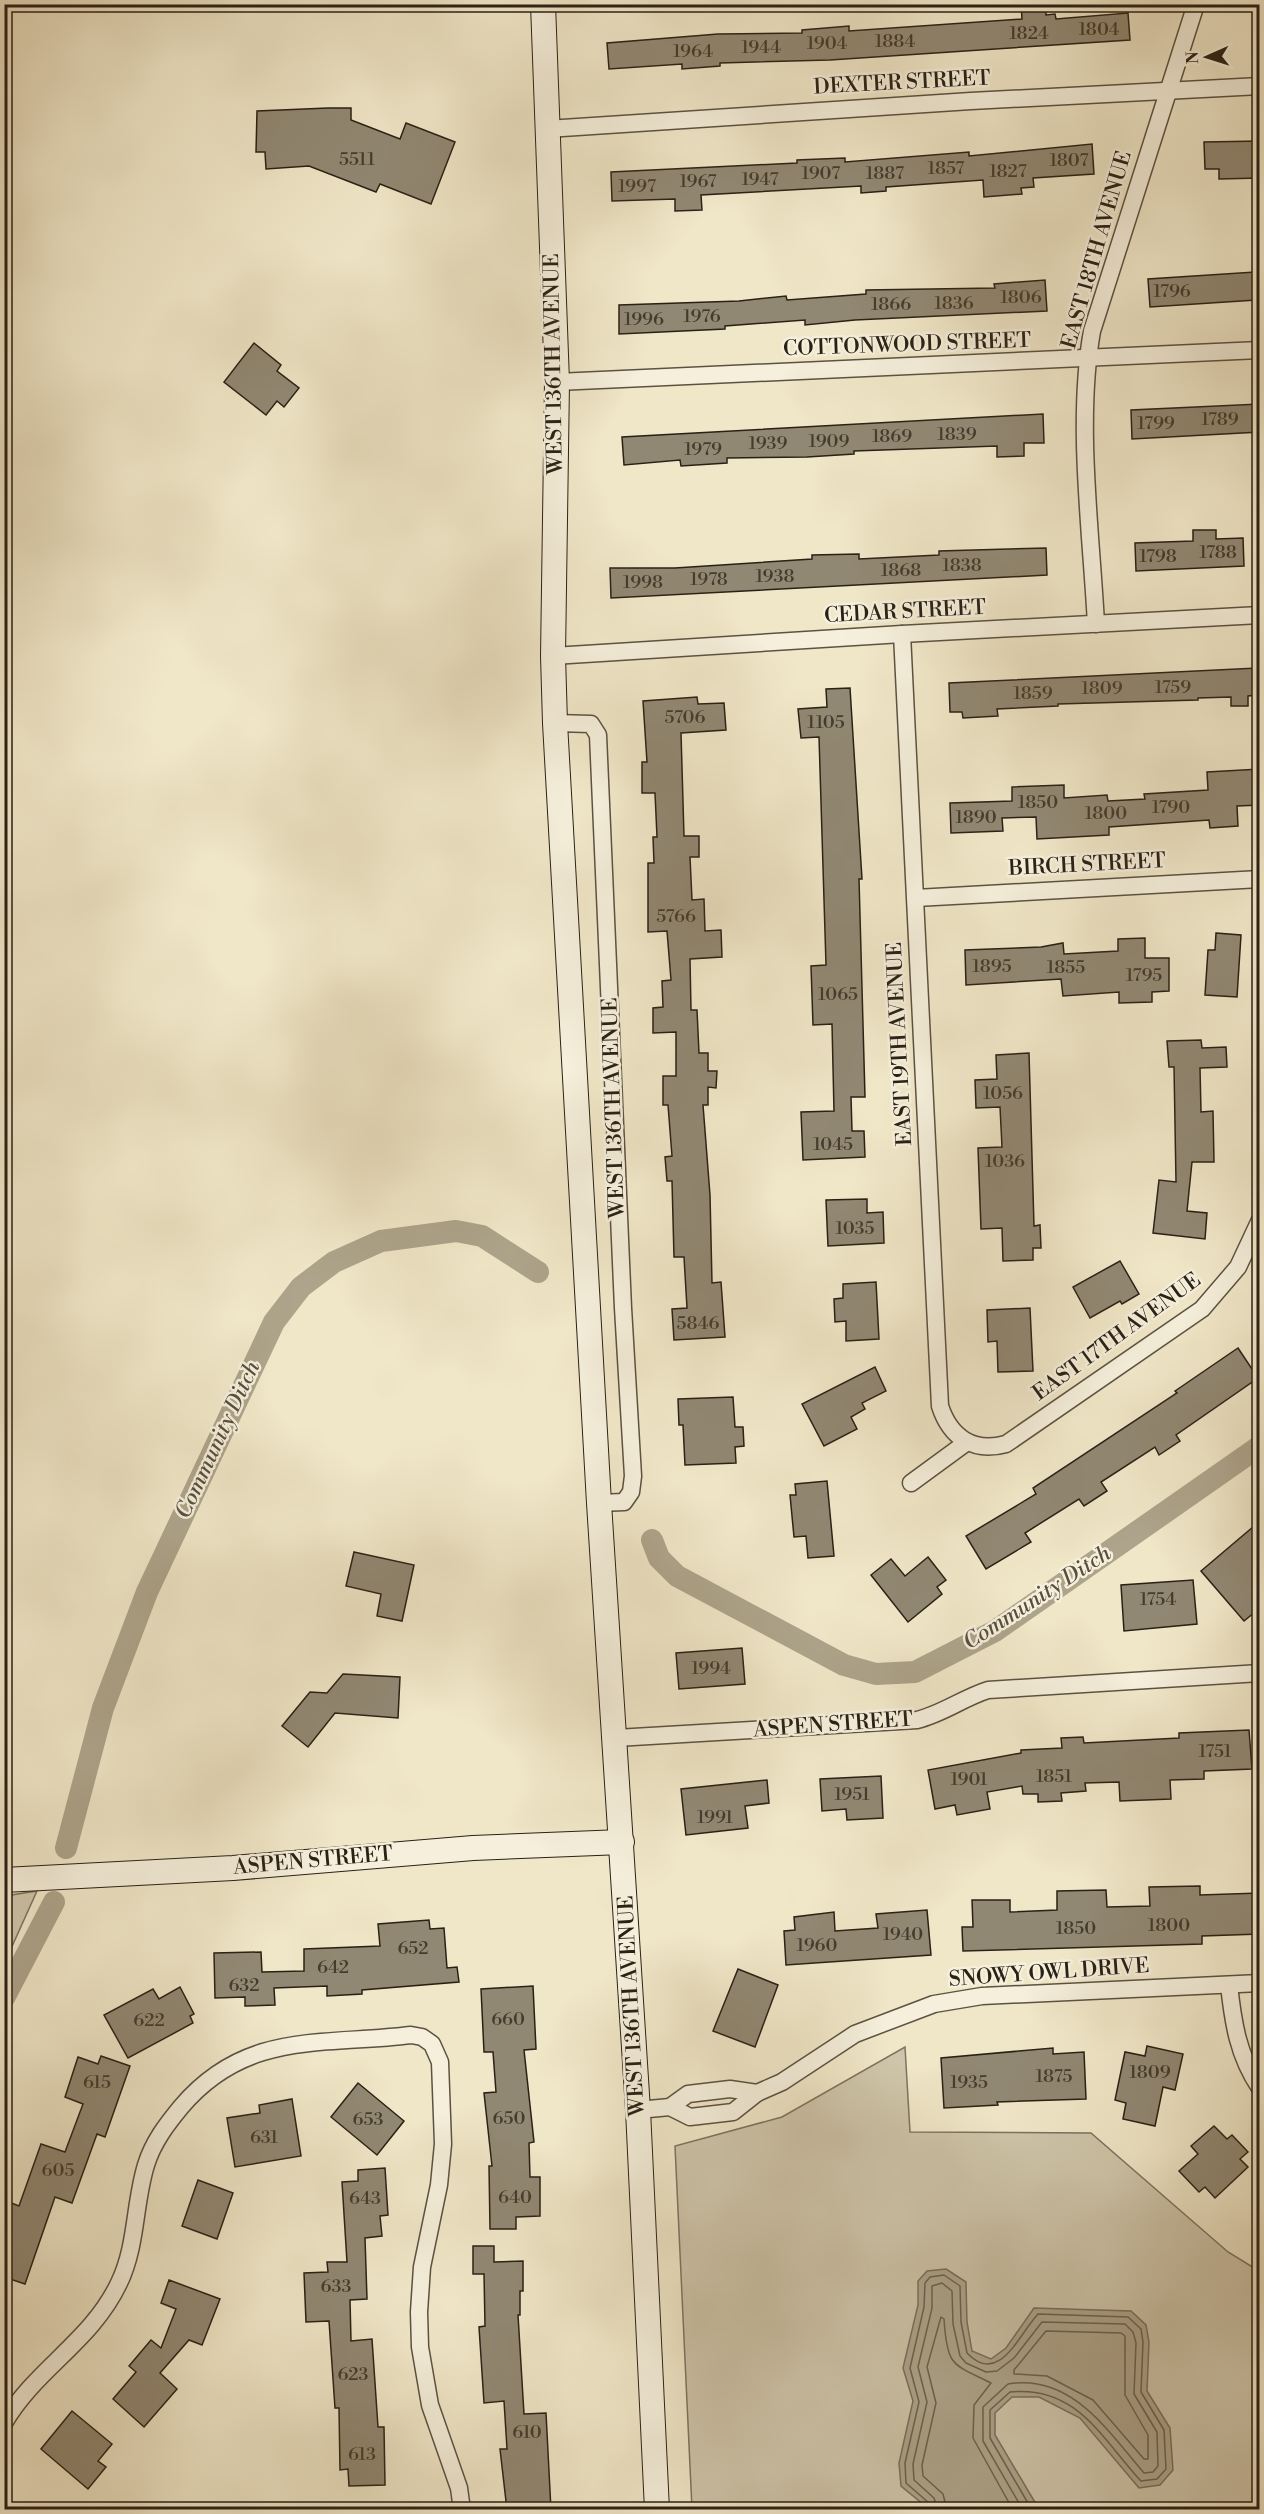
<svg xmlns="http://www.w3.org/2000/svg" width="1264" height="2514" font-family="'Libre Bodoni',serif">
  <rect width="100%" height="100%" fill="#f0e7c8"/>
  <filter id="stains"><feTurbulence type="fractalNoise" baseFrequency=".00333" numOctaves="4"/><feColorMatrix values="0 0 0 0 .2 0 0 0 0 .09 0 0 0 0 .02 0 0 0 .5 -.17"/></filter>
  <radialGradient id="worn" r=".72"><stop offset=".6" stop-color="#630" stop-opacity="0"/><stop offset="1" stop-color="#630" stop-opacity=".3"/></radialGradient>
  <g fill="#cec5aa" stroke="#7c7360" stroke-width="1.5">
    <polygon points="37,1891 5,1962 5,1896"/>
    <polygon points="905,2047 910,2132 1091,2133 1228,2252 1259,2271 1259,2509 692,2509 675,2146 782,2117"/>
  </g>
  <polygon fill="#ada48b" stroke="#79705c" stroke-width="1.5" points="946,2269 966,2282 967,2322 972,2351 991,2359 1006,2348 1034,2308 1131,2311 1146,2325 1149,2342 1147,2391 1170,2428 1173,2470 1160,2485 1139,2488 1080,2418 1039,2397 1012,2397 995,2413 995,2435 1039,2509 929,2509 901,2486 899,2463 913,2401 903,2368 918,2305 918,2281 927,2271"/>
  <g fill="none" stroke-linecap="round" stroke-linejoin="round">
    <g stroke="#6c6250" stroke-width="1.5">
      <polygon points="1046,2331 1121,2333 1125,2336 1125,2395 1148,2435 1148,2459 1144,2459 1093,2400 1047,2376 1014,2374 1014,2370"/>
      <path d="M930 2510 929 2503 906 2483 905 2463 919 2402 910 2368 924 2307 925 2283 930 2277 944 2275 960 2286 961 2322 967 2353C999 2387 1019 2334 1038 2314L1128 2317 1141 2329 1143 2342 1141 2392 1164 2430 1166 2469 1157 2479 1141 2481C1102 2439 1077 2385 1010 2392L990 2410V2438L1032 2510"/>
      <path d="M938 2510 934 2498 914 2480 913 2464 927 2402 918 2367 932 2308V2286L942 2283 952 2291 953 2324 960 2356 966 2363 986 2372 997 2371 1014 2358 1042 2322 1125 2324 1133 2332 1136 2343 1134 2394 1157 2432 1158 2466 1153 2472 1144 2473C1108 2431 1071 2373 1008 2384L983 2407V2441L1023 2510"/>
      <path d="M947 2510 943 2494 923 2476 922 2465 936 2403 927 2367 941 2317 944 2319C947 2368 953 2364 991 2383L974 2405 973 2438 1013 2510"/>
    </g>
    <g stroke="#ada48b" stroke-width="22">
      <polyline points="652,1540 659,1558 677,1576 844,1665 876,1674 915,1672 995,1631 1260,1446"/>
      <polyline points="66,1848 103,1708 147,1592 274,1322 301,1287 334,1262 381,1241 456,1231 482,1236 538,1272"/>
      <polyline points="4,1998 54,1902"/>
    </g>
  </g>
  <g fill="#918873" stroke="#2a2116" stroke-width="1.5">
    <polygon points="1021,4 1046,4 1046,15 1055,14 1056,19 1128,13 1130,40 830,60 720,63 720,66 682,69 682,64 609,69 607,43 718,34 802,33 802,30 849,26 849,31 1022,19"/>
    <polygon points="328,108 351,108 351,120 400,139 406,123 455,142 431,204 380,184 376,192 309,166 266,169 265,152 256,152 257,111"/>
    <polygon points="1260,141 1260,178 1219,179 1219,169 1205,169 1204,142"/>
    <polygon points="1092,144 1094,174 1033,178 1034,187 1021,188 1022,194 984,197 983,180 886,187 886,191 861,193 861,186 701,195 702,210 675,211 675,199 612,201 611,172 797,163 797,160 845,158 845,162 969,152 969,156"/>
    <polygon points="1255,272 1256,300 1150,307 1148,279"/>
    <polygon points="1045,280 1047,311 855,320 805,325 805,320 725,326 725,329 619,334 619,305 739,301 786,296 787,300 866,294 866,290 995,288 994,284"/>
    <polygon points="254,343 281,365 277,371 299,388 284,407 277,401 266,415 224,382"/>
    <polygon points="1260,404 1260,432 1132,439 1131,410"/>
    <polygon points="1043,414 1044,443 1024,443 1024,456 997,457 997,446 854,451 854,454 807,457 727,458 727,463 681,466 680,460 624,465 622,437"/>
    <polygon points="1193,530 1216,530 1216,539 1243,538 1244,566 1136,571 1135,543 1193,541"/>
    <polygon points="1046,548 1047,575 611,598 610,568 675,568 812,559 812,555 859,554 859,559 939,555 939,551"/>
    <polygon points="1257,668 1258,695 1248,696 1248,706 1231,706 1231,697 1198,698 1198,700 1058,704 1058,706 997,709 998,716 963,718 962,712 950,712 949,683"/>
    <polygon points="850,688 862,879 859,879 865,1097 851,1097 852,1131 864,1131 865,1157 803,1160 801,1112 834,1111 832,1024 813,1025 811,966 826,965 819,737 801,738 798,709 827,707 826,689"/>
    <polygon points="697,697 698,704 724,703 726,730 681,733 684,836 699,836 699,857 690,857 692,900 704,899 705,931 721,930 722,957 690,959 691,1010 697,1010 699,1053 708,1053 708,1071 717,1071 716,1088 708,1087 708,1105 703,1105 710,1195 712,1283 721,1282 725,1337 674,1340 672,1309 687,1308 684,1257 674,1257 672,1181 667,1181 665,1157 672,1156 668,1105 663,1105 663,1076 676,1076 676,1032 653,1033 653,1008 663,1007 662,981 671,980 667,931 648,932 648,863 654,863 653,837 657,837 655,793 642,793 642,762 647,762 643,701"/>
    <polygon points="1260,769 1260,805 1237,806 1238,826 1210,828 1209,820 1109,827 1109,835 1037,839 1036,817 1002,818 1003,831 951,833 950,803 1012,801 1012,787 1064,785 1064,798 1107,795 1108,801 1145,799 1144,794 1208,790 1207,772"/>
    <polygon points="1216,933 1241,935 1237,997 1205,995 1208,950 1215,950"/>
    <polygon points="1145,938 1145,958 1169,958 1169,991 1152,992 1152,1002 1119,1003 1119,992 1063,996 1061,979 966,985 965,950 1041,947 1063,943 1064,954 1118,951 1118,939"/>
    <polygon points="1201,1040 1202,1048 1226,1047 1227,1067 1200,1068 1201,1112 1213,1111 1214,1162 1192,1162 1187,1211 1207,1213 1205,1239 1153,1233 1159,1180 1176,1182 1174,1067 1169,1067 1167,1041"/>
    <polygon points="1029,1053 1034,1226 1040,1225 1041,1248 1033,1248 1033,1260 1003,1261 1002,1228 981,1229 978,1148 1002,1147 1000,1107 976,1108 975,1080 997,1079 996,1055"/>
    <polygon points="867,1199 867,1213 883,1212 884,1243 828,1246 826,1200"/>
    <polygon points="1120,1261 1139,1294 1122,1304 1120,1301 1090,1318 1073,1287"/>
    <polygon points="876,1282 879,1339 846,1341 846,1321 835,1322 834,1299 843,1298 843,1284"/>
    <polygon points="1030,1308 1033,1371 998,1372 997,1341 988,1342 987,1310"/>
    <polygon points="1238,1348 1258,1378 1176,1435 1180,1441 1159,1455 1155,1447 1101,1482 1107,1491 1084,1506 1079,1499 1025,1533 1031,1542 986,1569 966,1536 1036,1494 1033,1488 1177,1393 1175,1391"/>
    <polygon points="875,1367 886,1391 862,1403 865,1409 851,1417 857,1429 824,1446 802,1404"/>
    <polygon points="733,1397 735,1427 743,1427 744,1446 735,1447 736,1463 685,1465 683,1425 679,1425 678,1399"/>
    <polygon points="827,1481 834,1556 808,1558 806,1536 794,1537 790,1495 796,1495 795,1484"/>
    <polygon points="1260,1521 1260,1608 1244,1621 1201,1571"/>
    <polygon points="354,1552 414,1565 402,1621 377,1616 381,1594 346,1586"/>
    <polygon points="928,1557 946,1580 937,1587 942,1594 908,1622 871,1575 891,1559 905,1576"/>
    <polygon points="1193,1580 1197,1624 1124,1631 1121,1585"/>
    <polygon points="742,1648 745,1684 679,1689 676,1653"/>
    <polygon points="343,1674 400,1677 398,1718 335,1713 308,1747 282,1726 310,1692 327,1693"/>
    <polygon points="1249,1730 1252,1769 1204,1771 1204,1779 1170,1780 1171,1799 1120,1801 1119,1782 1085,1783 1086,1791 1061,1793 1062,1801 1038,1802 1038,1794 1023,1794 1022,1786 987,1792 990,1809 957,1815 955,1805 935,1809 928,1770 1021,1753 1021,1750 1062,1748 1061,1738 1083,1737 1084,1743 1179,1738 1179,1733"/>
    <polygon points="881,1776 883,1818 847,1820 846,1809 822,1811 820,1779"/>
    <polygon points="767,1780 769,1803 745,1806 748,1828 686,1835 681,1789"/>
    <polygon points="1200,1886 1200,1895 1260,1893 1260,1934 1202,1936 1202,1944 963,1951 962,1927 973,1927 972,1900 1010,1900 1010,1912 1057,1910 1057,1891 1106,1890 1107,1907 1150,1906 1149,1887"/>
    <polygon points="927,1910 931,1955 786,1965 784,1931 795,1930 794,1917 834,1912 835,1931 878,1928 876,1914"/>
    <polygon points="429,1920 430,1929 444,1928 447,1968 457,1967 459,1982 362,1990 362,1994 327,1996 327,1986 274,1988 275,2005 245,2006 245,1997 215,1998 214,1953 261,1952 262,1972 304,1971 304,1949 380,1946 378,1924"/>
    <polygon points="738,1969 778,1985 755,2047 713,2031"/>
    <polygon points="533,1986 536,2049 524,2050 534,2142 529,2143 530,2177 540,2177 540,2216 516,2217 516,2229 490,2229 489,2166 492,2166 484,2093 496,2092 493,2052 484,2052 481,1989"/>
    <polygon points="180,1987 194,2014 190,2016 193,2023 128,2058 104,2015 153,1989 159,1999"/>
    <polygon points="1147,2046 1183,2054 1175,2090 1163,2087 1155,2126 1123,2119 1126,2103 1115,2100 1125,2052 1145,2056"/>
    <polygon points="1053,2048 1053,2054 1084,2052 1086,2099 997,2102 998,2105 944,2108 941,2058"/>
    <polygon points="101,2056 130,2066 105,2137 97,2134 72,2203 55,2197 25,2284 4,2277 4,2200 19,2206 41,2144 65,2152 83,2104 65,2097 78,2057 98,2064"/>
    <polygon points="358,2083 404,2121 377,2155 331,2117"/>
    <polygon points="292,2099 301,2156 235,2167 227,2118 260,2113 259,2105"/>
    <polygon points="1214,2126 1227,2139 1232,2135 1248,2152 1240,2159 1248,2167 1215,2198 1205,2187 1199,2192 1179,2171 1198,2154 1191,2146"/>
    <polygon points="385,2168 388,2215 380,2216 382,2236 365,2238 367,2299 350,2300 351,2341 372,2339 378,2427 384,2427 385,2485 349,2486 348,2469 340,2470 339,2408 335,2408 329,2321 306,2322 304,2273 328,2272 327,2262 347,2262 342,2182 358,2181 358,2170"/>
    <polygon points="198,2180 233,2193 217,2239 182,2226"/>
    <polygon points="473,2246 494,2246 494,2262 523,2261 523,2291 520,2291 520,2315 518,2315 524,2414 546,2413 551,2510 507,2510 500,2449 507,2449 504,2401 484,2403 479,2327 485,2326 484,2274 473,2274"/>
    <polygon points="169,2280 220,2299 202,2345 189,2340 160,2373 177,2389 144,2427 113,2399 136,2372 129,2366 151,2340 161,2348 176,2309 161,2303"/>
    <polygon points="72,2411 112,2444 98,2461 106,2467 88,2489 41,2449"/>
  </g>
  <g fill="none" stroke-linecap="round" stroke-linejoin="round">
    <g stroke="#5c5242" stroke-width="19">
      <g id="street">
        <polyline points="547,129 971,101 1260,86"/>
        <polyline points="557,382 1260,350"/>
        <path d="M1096 624C1091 530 1076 422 1092 331L1196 4"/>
        <path d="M902 634 940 1406C950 1437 973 1453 1006 1444L1202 1309 1238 1267 1260 1220"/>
        <polyline points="553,656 902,634 1260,615"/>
        <polyline points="555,723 591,724 598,735 623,1308 633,1476 631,1492 624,1502 599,1503"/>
        <polyline points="916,898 1260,879"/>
        <polyline points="911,1483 967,1442"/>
        <path d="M616 1738 917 1720C942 1714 963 1698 988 1690L1260 1673"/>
        <path d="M1229 1985C1233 2022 1238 2056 1260 2088"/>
        <polyline points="670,2107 690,2117 733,2112 757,2093 782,2082 855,2034 934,2004 982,1996 1260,1983"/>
        <polyline points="638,2110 670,2107 688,2094 730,2089 757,2093"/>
        <path d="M4 2423C36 2368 91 2342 119 2283 137 2246 134 2204 146 2165 153 2142 167 2124 181 2107 246 2030 323 2046 411 2035L422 2037 432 2044 440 2062 443 2144 439 2185 422 2267 419 2312 420 2347 430 2405 459 2488 462 2510"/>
      </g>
    </g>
    <g stroke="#2a2116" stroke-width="26">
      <g id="secondary">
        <polyline points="543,4 557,382 553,656 555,723 599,1503 638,2110 657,2510"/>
        <polyline points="4,1880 233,1868 473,1848 622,1842"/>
      </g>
    </g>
    <use href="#street" stroke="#f5efdb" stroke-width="16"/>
    <use href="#secondary" stroke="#f5efdb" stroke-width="24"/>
  </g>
  <g text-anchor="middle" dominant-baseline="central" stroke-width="5" stroke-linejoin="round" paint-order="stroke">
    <g font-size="18" fill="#443b2d">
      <text x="1099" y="29">1804</text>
      <text x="1029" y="33">1824</text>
      <text x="895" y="41">1884</text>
      <text x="827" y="43">1904</text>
      <text x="761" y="47">1944</text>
      <text x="693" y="51">1964</text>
      <text x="357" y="159">5511</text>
      <text x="1069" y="160">1807</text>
      <text x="946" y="168">1857</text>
      <text x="1008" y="171">1827</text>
      <text x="821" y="173">1907</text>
      <text x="885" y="173">1887</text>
      <text x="760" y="179">1947</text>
      <text x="698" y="181">1967</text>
      <text x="637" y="186">1997</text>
      <text x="1172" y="291">1796</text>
      <text x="1021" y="297">1806</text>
      <text x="954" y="303">1836</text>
      <text x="891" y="304">1866</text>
      <text x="702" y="316">1976</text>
      <text x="644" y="319">1996</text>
      <text x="1220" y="419">1789</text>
      <text x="1156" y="423">1799</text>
      <text x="957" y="434">1839</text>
      <text x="892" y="436">1869</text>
      <text x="829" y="441">1909</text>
      <text x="768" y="443">1939</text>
      <text x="703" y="449">1979</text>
      <text x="1218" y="552">1788</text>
      <text x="1158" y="556">1798</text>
      <text x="962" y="565">1838</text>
      <text x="901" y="570">1868</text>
      <text x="775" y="576">1938</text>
      <text x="709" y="579">1978</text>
      <text x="643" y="582">1998</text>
      <text x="1173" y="687">1759</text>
      <text x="1102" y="688">1809</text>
      <text x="1033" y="693">1859</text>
      <text x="685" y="717">5706</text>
      <text x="826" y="722">1105</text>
      <text x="1038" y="802">1850</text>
      <text x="1171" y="807">1790</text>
      <text x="1106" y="813">1800</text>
      <text x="976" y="817">1890</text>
      <text x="676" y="916">5766</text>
      <text x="992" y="966">1895</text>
      <text x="1066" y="967">1855</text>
      <text x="1144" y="975">1795</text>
      <text x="838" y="994">1065</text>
      <text x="1003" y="1093">1056</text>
      <text x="833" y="1144">1045</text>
      <text x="1005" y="1161">1036</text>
      <text x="855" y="1228">1035</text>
      <text x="698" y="1323">5846</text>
      <text x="1158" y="1599">1754</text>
      <text x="711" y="1668">1994</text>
      <text x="1215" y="1751">1751</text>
      <text x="1054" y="1776">1851</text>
      <text x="969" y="1779">1901</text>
      <text x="852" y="1794">1951</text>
      <text x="715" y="1817">1991</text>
      <text x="1169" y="1925">1800</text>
      <text x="1076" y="1928">1850</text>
      <text x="903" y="1934">1940</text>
      <text x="817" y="1945">1960</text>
      <text x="413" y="1948">652</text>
      <text x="333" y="1967">642</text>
      <text x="244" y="1985">632</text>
      <text x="508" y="2019">660</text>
      <text x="149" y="2020">622</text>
      <text x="1150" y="2072">1809</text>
      <text x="1054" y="2076">1875</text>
      <text x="97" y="2082">615</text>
      <text x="969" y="2082">1935</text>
      <text x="509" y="2118">650</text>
      <text x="368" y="2119">653</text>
      <text x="264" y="2137">631</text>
      <text x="58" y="2170">605</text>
      <text x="515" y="2197">640</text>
      <text x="365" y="2198">643</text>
      <text x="336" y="2286">633</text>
      <text x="353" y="2374">623</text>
      <text x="527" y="2432">610</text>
      <text x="362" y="2454">613</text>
    </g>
    <g font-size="21" fill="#2a2116" stroke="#f5efdb">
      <text transform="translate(902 83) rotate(-3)">DEXTER STREET</text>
      <text transform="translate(1097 250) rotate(-74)">EAST 18TH AVENUE</text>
      <text transform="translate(907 345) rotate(-2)">COTTONWOOD STREET</text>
      <text transform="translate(554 364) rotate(-91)">WEST 136TH AVENUE</text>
      <text transform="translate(905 612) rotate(-3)">CEDAR STREET</text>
      <text transform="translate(1087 865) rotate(-3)">BIRCH STREET</text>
      <text transform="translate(900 1044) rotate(-93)">EAST 19TH AVENUE</text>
      <text transform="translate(614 1108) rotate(-92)">WEST 136TH AVENUE</text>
      <text transform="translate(1117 1337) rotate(-36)">EAST 17TH AVENUE</text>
      <text transform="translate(833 1725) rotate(-4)">ASPEN STREET</text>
      <text transform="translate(313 1861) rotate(-5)">ASPEN STREET</text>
      <text transform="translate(1049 1973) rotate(-4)">SNOWY OWL DRIVE</text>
      <text transform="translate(632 2006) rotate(-93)">WEST 136TH AVENUE</text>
    </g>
    <g font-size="22" font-style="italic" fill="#584f3f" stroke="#f5efdb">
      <text transform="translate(218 1440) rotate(-65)">Community Ditch</text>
      <text transform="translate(1037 1598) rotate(-33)">Community Ditch</text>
    </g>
  </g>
  <rect width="1264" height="2514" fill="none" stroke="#f0e7c8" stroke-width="24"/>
  <rect x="6" y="6" width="1252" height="2502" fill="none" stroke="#2a2116" stroke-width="3"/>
  <rect x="12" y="12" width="1240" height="2490" fill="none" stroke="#2a2116" stroke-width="1.5"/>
  <g transform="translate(1207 57) rotate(267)" stroke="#f5efdb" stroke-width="4.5" paint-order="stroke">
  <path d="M0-4.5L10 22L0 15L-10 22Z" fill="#2a2116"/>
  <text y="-9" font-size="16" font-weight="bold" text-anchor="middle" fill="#2a2116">N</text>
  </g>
  <rect width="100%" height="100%" filter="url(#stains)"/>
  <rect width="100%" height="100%" fill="url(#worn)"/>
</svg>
